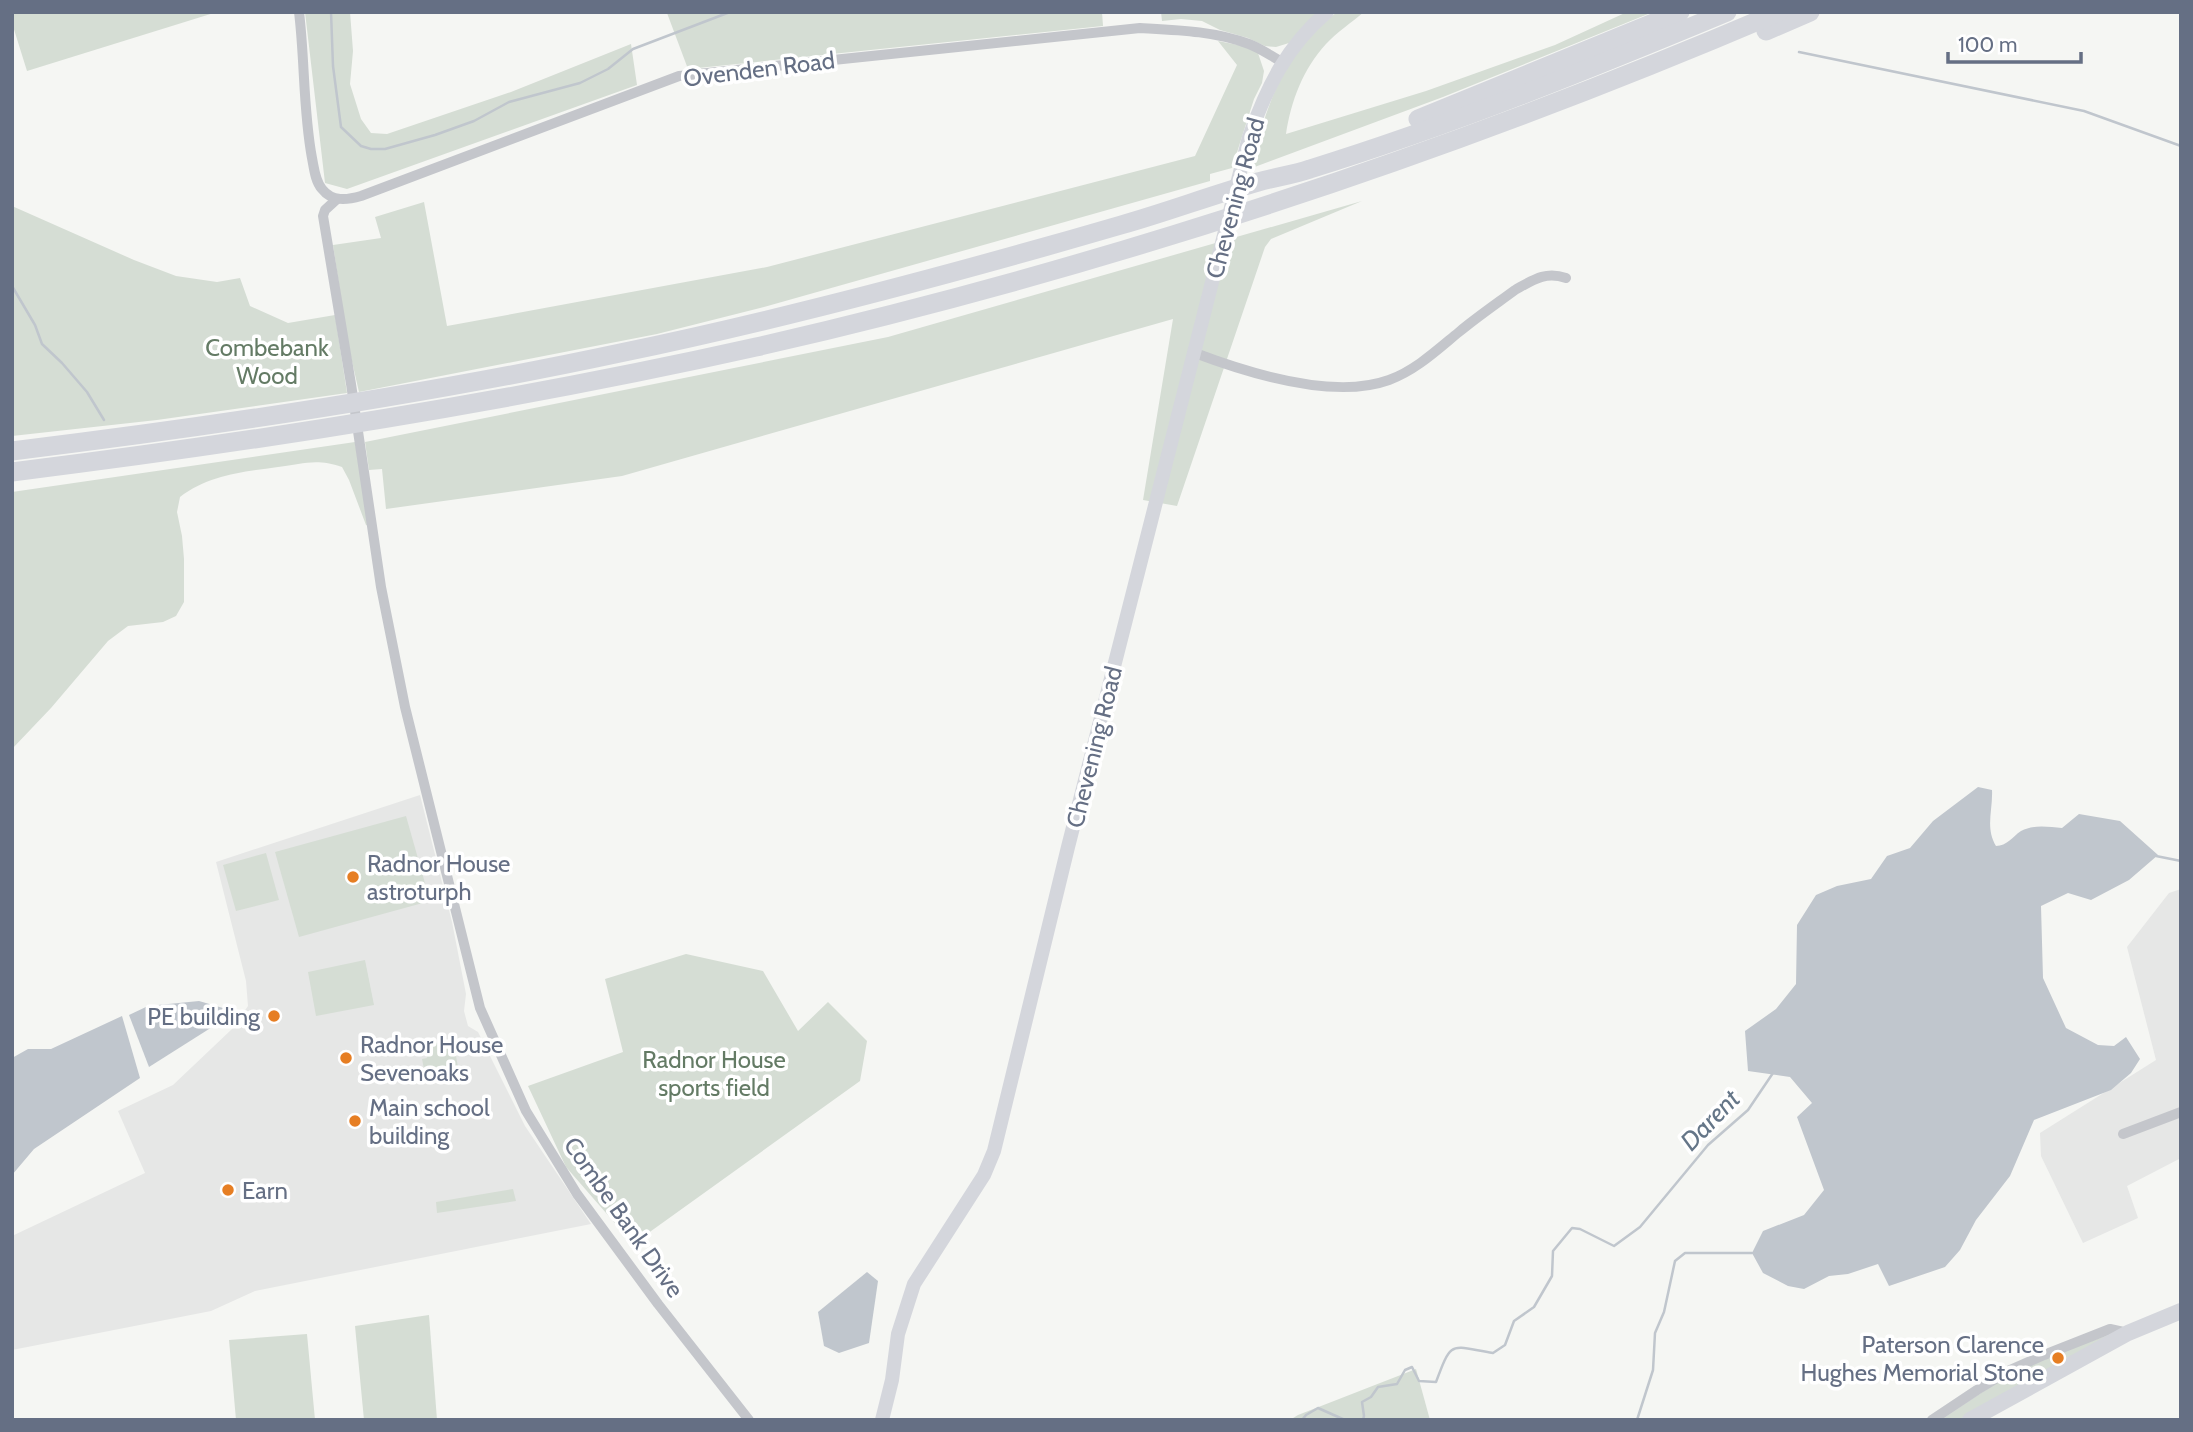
<svg xmlns="http://www.w3.org/2000/svg" width="2193" height="1432" font-family="Cabin,sans-serif">
  <rect width="100%" height="100%" fill="#f5f6f3"/>
  <g fill="#e6e7e6">
    <polygon points="420,795 452,922 466,994 464,1011 468,1026 478,1032 525,1126 591,1224 255,1291 211,1311 12,1350 12,1236 145,1173 118,1111 173,1085 232,1029 248,1006 246,981 216,862"/>
    <polygon points="2181,889 2181,1158 2127,1186 2138,1218 2083,1243 2041,1156 2040,1133 2156,1060 2127,947 2169,893"/>
  </g>
  <g fill="#d5ddd4">
    <polygon points="12,12 217,12 27,71 12,23"/>
    <polygon points="305,12 350,12 353,51 350,84 361,119 371,133 387,134 511,92 631,44 637,85 347,189 325,183"/>
    <polygon points="670,12 1102,12 1103,26 688,69 667,13"/>
    <polygon points="1161,12 1318,12 1289,43 1276,47 1265,46 1248,38 1220,30 1202,21 1181,19 1162,21"/>
    <path d="M1337 12H1364C1351 23 1337 32 1326 44 1303 69 1291 101 1286 134L1426 91 1555 45 1627 12H1653L1443 97 1252 168C1266 102 1283 56 1337 12Z"/>
    <polygon points="1218,41 1248,47 1258,53 1264,71 1262,83 1254,99 1232,168 1210,174 1210,181 764,307 657,334 359,392 348,344 333,245 381,238 375,217 424,202 447,326 767,267 1195,156 1237,65"/>
    <polygon points="1362,201 1271,239 1265,247 1177,506 1143,500 1173,319 622,476 386,509 382,469 369,470 365,442 888,337"/>
    <polygon points="12,206 134,260 176,276 217,282 240,278 250,306 288,323 335,315 347,393 157,420 12,436"/>
    <path d="M355 442 369 526 366 525 349 480 342 467C316 458 303 464 278 467 242 472 209 475 180 497L177 512 182 536 184 559V602L176 616 163 622 128 626 108 641 51 708 12 749V492Z"/>
    <polygon points="406,816 430,901 299,937 275,852"/>
    <polygon points="266,853 279,900 236,911 223,865"/>
    <polygon points="686,954 763,971 798,1031 828,1002 867,1041 860,1081 633,1244 566,1167 528,1086 623,1052 605,979"/>
    <polygon points="365,960 374,1005 316,1016 308,972"/>
    <polygon points="453,1039 459,1073 426,1079 422,1059 427,1058 424,1044 447,1042"/>
    <polygon points="513,1189 516,1201 437,1213 436,1202"/>
    <polygon points="429,1315 437,1420 364,1420 355,1326"/>
    <polygon points="2114,1333 1959,1420 1941,1420 2002,1379 2053,1355"/>
    <polygon points="307,1334 315,1420 236,1420 229,1340"/>
    <polygon points="1416,1369 1430,1420 1290,1420 1298,1415"/>
  </g>
  <g fill="#c0c6cd">
    <path d="M1978 787 1992 790C1993 810 1985 828 1996 846 2007 846 2012 837 2021 831 2034 824 2049 827 2062 828L2079 814 2120 821 2158 855 2129 880 2091 900 2068 893 2041 906 2043 978 2066 1028 2098 1045 2114 1046 2126 1037 2140 1059 2131 1073 2111 1090 2034 1120 2010 1176 1976 1220 1960 1250 1945 1267 1889 1286 1878 1264 1848 1274 1829 1276 1804 1289 1788 1286 1763 1273 1752 1253 1763 1231 1804 1215 1824 1190 1797 1117 1812 1103 1790 1077 1748 1071 1745 1031 1776 1009 1796 984 1797 925 1816 895 1837 886 1871 879 1887 856 1910 848 1933 821Z"/>
    <polygon points="199,1001 223,1008 228,1017 149,1067 129,1015 148,1006"/>
    <polygon points="122,1016 140,1078 34,1149 12,1175 12,1058 28,1049 51,1049"/>
    <polygon points="867,1272 878,1281 869,1343 839,1353 824,1346 818,1312"/>
  </g>
  <g fill="none" stroke-linecap="round" stroke-linejoin="round">
    <g stroke="#c0c6cd" stroke-width="2.5">
      <polyline points="331,12 333,66 341,127 361,146 371,149 385,149 435,135 474,121 509,102 580,83 608,69 633,49 730,12"/>
      <polyline points="1799,52 2084,111 2181,146"/>
      <polyline points="12,286 35,325 42,344 62,363 87,392 104,420"/>
      <polyline points="2156,856 2181,861"/>
      <polyline points="1302,1420 1306,1415 1318,1408 1345,1420"/>
      <path d="M1363 1420 1364 1416 1362 1402 1371 1397 1378 1387 1397 1384 1405 1370 1412 1367 1419 1381 1436 1382C1452 1339 1450 1346 1493 1353L1505 1345 1514 1321 1534 1307 1552 1276 1553 1251 1572 1228 1580 1229 1614 1246 1640 1227 1708 1145 1748 1110 1773 1073"/>
      <polyline points="1637,1420 1653,1370 1655,1333 1664,1312 1675,1261 1685,1253 1752,1253"/>
    </g>
    <g stroke="#c4c6cb" stroke-width="10">
      <path d="M299 12C305 61 303 110 312 158 314 168 315 181 322 189 332 202 347 200 361 196L679 76 1140 28C1177 30 1214 31 1249 44 1260 48 1271 56 1282 62"/>
      <polyline points="337,199 325,210 323,216 351,384 381,587 405,707 480,1008 526,1111 577,1194 658,1304 749,1420"/>
      <path d="M1195 353C1248 373 1334 400 1389 380 1416 370 1437 350 1459 332 1477 317 1496 304 1515 290 1533 280 1545 271 1566 278"/>
      <polyline points="2123,1134 2181,1112"/>
      <polyline points="1932,1420 1977,1390 2010,1370 2044,1355 2110,1329 2128,1333"/>
    </g>
    <path stroke="#d4d6dc" stroke-width="14" d="M882 1420 892 1380 898 1334 914 1284 984 1175 994 1151 1068 847 1249 137C1267 87 1286 47 1327 12"/>
    <polyline stroke="#d4d6dc" stroke-width="16" points="1970,1420 2128,1333 2181,1311"/>
    <g stroke="#d4d6dc" stroke-width="19">
      <polyline points="1766,31 1810,12"/>
      <polyline points="1418,119 1680,12"/>
      <path d="M12 451C216 426 419 396 620 353 789 318 956 273 1121 225 1167 212 1212 195 1258 182 1275 177 1293 175 1310 169 1452 125 1590 69 1727 12"/>
      <path d="M12 472C262 441 510 402 756 347 1106 267 1449 153 1779 12"/>
    </g>
  </g>
  <g fill="#e67e23" stroke="#fff" stroke-width="2.5">
    <circle cx="353" cy="877" r="7"/>
    <circle cx="274" cy="1016" r="7"/>
    <circle cx="346" cy="1058" r="7"/>
    <circle cx="355" cy="1121" r="7"/>
    <circle cx="228" cy="1190" r="7"/>
    <circle cx="2058" cy="1358" r="7"/>
  </g>
  <g text-anchor="middle" dominant-baseline="central" stroke-width="7" stroke-linejoin="round" paint-order="stroke">
    <g font-size="24" fill="#656f84" stroke="#fff">
      <text transform="translate(759 69) rotate(-7)">Ovenden Road</text>
      <text transform="translate(1235 198) rotate(-75)">Chevening Road</text>
      <text transform="translate(1094 747) rotate(-76)">Chevening Road</text>
      <text transform="translate(624 1217) rotate(55)">Combe Bank Drive</text>
    </g>
    <g font-size="24" fill="#647b65" stroke="#fff">
      <text x="267" y="347">Combebank<tspan x="267" dy="28">Wood</tspan></text>
      <text x="714" y="1059">Radnor House<tspan x="714" dy="28">sports field</tspan></text>
    </g>
    <g font-size="24" fill="#656f84" stroke="#fff" text-anchor="start">
      <text x="367" y="863">Radnor House<tspan x="367" dy="28">astroturph</tspan></text>
      <text x="260" y="1016" text-anchor="end">PE building</text>
      <text x="360" y="1044">Radnor House<tspan x="360" dy="28">Sevenoaks</tspan></text>
      <text x="369" y="1107">Main school<tspan x="369" dy="28">building</tspan></text>
      <text x="242" y="1190">Earn</text>
      <text x="2044" y="1344" text-anchor="end">Paterson Clarence<tspan x="2044" dy="28">Hughes Memorial Stone</tspan></text>
    </g>
    <g font-size="26" font-style="italic" fill="#657688" stroke="#fff">
      <text transform="translate(1710 1120) rotate(-46)">Darent</text>
    </g>
  </g>
  <rect width="2193" height="1432" fill="none" stroke="#656f84" stroke-width="28"/>
  <path d="M1948 52v10h133v-10" fill="none" stroke="#656f84" stroke-width="3.5"/>
  <text x="1958" y="52" font-size="21" fill="#656f84" stroke="#ffffff" stroke-width="5" paint-order="stroke">100 m</text>
</svg>
